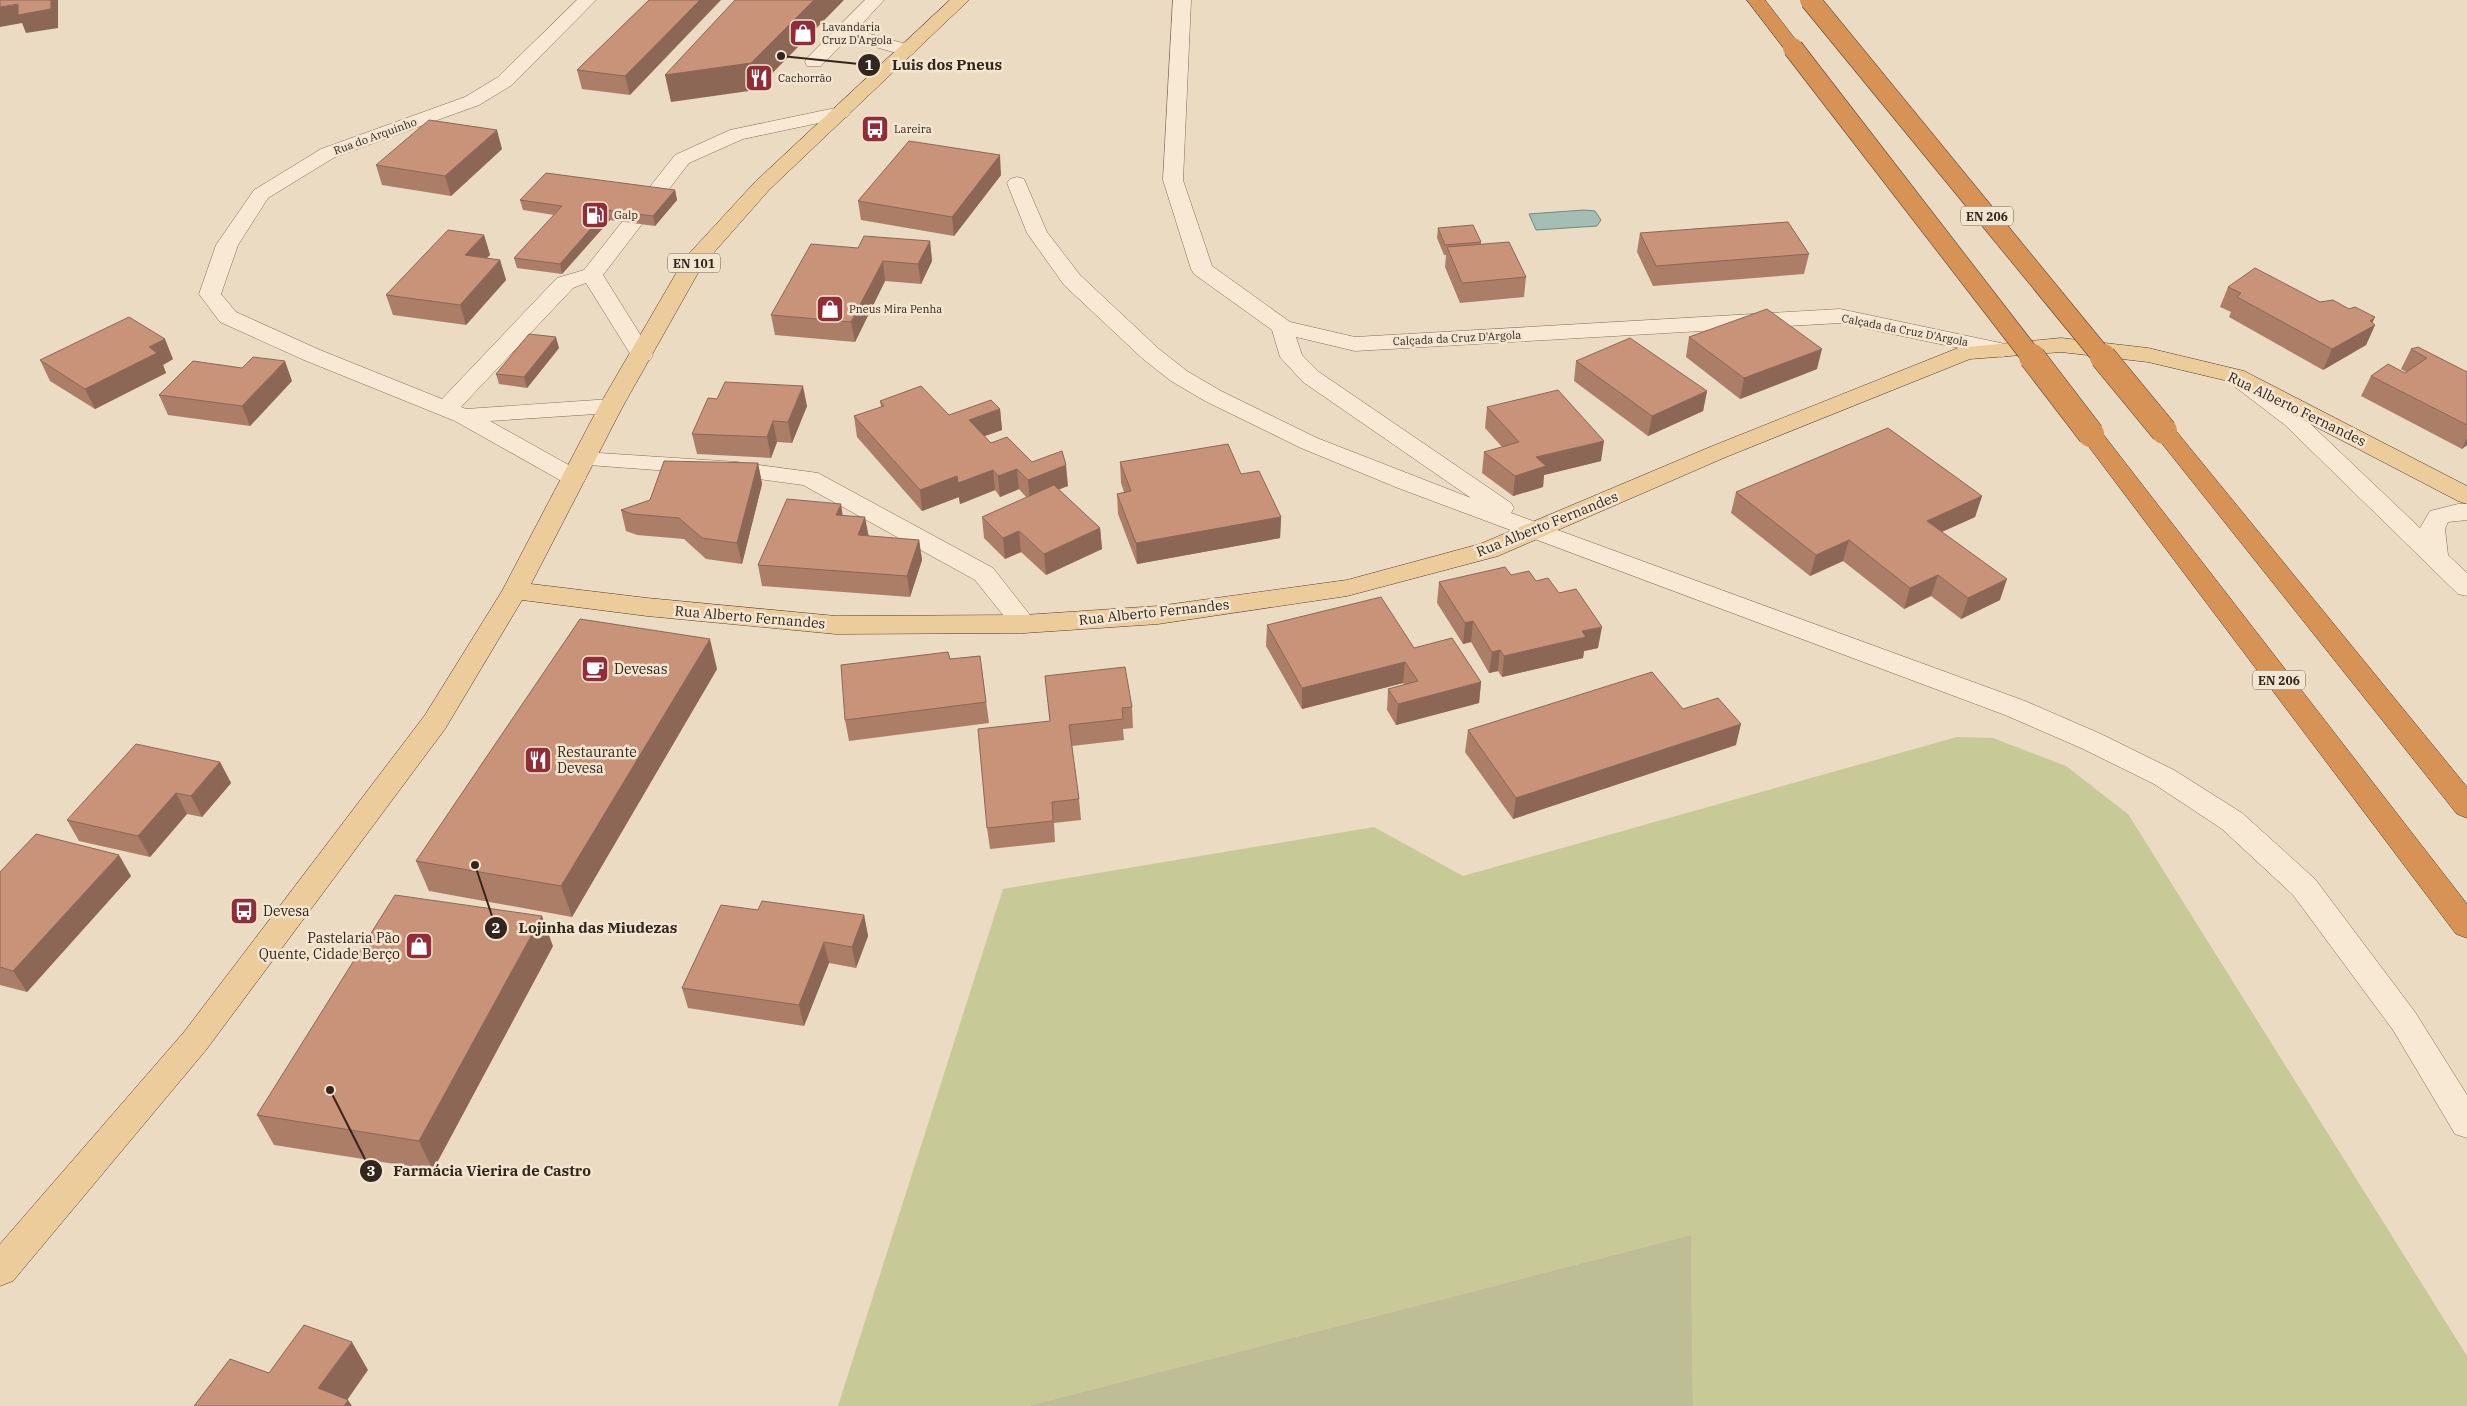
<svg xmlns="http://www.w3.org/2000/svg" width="2467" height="1406" font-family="'IBM Plex Serif',serif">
  <rect width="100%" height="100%" fill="#ebdbc2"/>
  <polygon fill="#c7c996" points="1957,737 1993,738 2066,766 2128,814 2467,1356 2467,1406 1693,1406 1691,1235 1028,1406 838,1406 1003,889 1374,827 1463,876"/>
  <polygon fill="#bdbe95" points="1691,1235 1693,1406 1028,1406"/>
  <polygon fill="#a4beb4" stroke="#6c8b81" points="1584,210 1595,211 1601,220 1597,226 1536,230 1529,214"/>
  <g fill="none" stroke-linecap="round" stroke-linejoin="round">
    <g stroke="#846c5a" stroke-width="1">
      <g id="minor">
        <polygon points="577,0 596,0 512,85 479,105 335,157 268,198 238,245 221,294 236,312 320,350 442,399 557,278 584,270 675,155 730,130 840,107 847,109 850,113 847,117 743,139 689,163 603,275 653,355 650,360 642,362 634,360 586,283 573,288 461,407 466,409 611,399 619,401 623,406 619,411 611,413 490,421 583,473 586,478 583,483 574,485 565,483 455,421 304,360 220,322 199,294 216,245 254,190 321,149 465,97 498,77"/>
        <polygon points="865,0 884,0 860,26 870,34 913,46 916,50 913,54 907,56 858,42 850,36 821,66 807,66 805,62 807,58"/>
        <polygon points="1173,0 1191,0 1183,180 1212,266 1290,322 1355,337 1840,309 2010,345 2013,350 2010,355 2002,357 1840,323 1355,351 1296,337 1302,355 1319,372 1511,503 1514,508 1511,513 2025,701 2101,734 2174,770 2242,813 2315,879 2415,1012 2467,1095 2467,1138 2455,1134 2393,1030 2293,895 2222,829 2154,784 2081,748 2005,715 1398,488 1301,448 1205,401 1171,381 1143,359 1064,285 1027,233 1007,183 1010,179 1017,177 1024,179 1047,232 1080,275 1159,349 1187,371 1221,391 1317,438 1471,498 1303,382 1280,357 1272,330 1194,274 1191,269 1163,180"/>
        <polygon points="2242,374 2250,376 2301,415 2420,528 2430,511 2458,504 2467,504 2467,520 2448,522 2445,529 2448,555 2467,573 2467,596 2458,594 2285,425 2234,386 2230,381 2234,376"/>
        <polygon points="584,452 737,462 818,473 993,568 1037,624 1033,630 1024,633 1015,630 975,580 803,485 737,476 575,464 572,459 575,454"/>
      </g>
    </g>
    <g stroke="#523b2e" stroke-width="1">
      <polygon id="major" points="950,0 969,0 769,190 702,266 623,406 531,584 647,598 836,616 1024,615 1158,606 1347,580 1480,544 1710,447 1958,348 2061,338 2148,348 2244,371 2467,486 2467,504 2458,501 2228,381 2148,362 2061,352 1970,359 1726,457 1498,556 1347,596 1158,624 1024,633 836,634 647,616 522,600 445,729 206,1050 13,1281 0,1286 0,1244 184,1032 425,715 502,591 599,406 685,258 755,182"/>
    </g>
    <g stroke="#523b2e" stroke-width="1">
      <g id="highway">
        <polygon points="1747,0 1765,0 1802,48 1799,52 1787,52"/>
        <polygon points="2164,424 2172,426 2467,787 2467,818 2457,814 2156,436 2152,431 2156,426"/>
        <polygon points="2091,427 2099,429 2467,904 2467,938 2456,934 2083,439 2079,434 2083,429"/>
      </g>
    </g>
    <use href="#minor" fill="#f7e9d4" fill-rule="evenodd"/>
    <use href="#major" fill="#edcc9b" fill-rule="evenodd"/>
    <use href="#highway" fill="#d79256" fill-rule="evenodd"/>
    <g stroke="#523b2e" stroke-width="21" stroke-linecap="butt">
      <g id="highway-bridge-far1">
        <polyline points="1810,0 2104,359"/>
        <polyline points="1793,48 2033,359"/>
      </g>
    </g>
    <g stroke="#523b2e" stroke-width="27" stroke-linecap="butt">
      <g id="highway-bridge">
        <polyline points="2032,357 2091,434"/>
        <polyline points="2103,357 2164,431"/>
      </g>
    </g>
    <use href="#highway-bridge-far1" stroke="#d79256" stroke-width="20"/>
    <use href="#highway-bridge" stroke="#d79256" stroke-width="26"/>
  </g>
  <g fill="#ac7e68">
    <polygon points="649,0 630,95 582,89 577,70"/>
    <polygon points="502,149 451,196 382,185 376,165"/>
    <polygon points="1001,175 954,236 861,220 858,201"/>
    <polygon points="675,190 677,200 655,226 610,220 562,274 517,268 514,258 554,215 523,210 520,200"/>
    <polygon points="1438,228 1481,242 1481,244 1526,277 1524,297 1460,303 1445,267 1446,255 1444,255 1437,238"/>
    <polygon points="1640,233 1809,254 1804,274 1653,286 1637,252"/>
    <polygon points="484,235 490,255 486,258 500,260 506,280 466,325 393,315 386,295"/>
    <polygon points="930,241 932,261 921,284 885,281 855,342 775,335 771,315 858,248"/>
    <polygon points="2228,287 2320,302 2349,309 2375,325 2366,345 2323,370 2229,317 2231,312 2220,307"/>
    <polygon points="1689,337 1817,369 1740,399 1686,357"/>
    <polygon points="559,348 527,388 499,384 496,374"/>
    <polygon points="2411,349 2467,372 2467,445 2462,449 2361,396 2371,376 2405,373 2406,372 2401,369"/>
    <polygon points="173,359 163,365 166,373 95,409 50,381 40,360"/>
    <polygon points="1576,361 1707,391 1703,411 1648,436 1574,381"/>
    <polygon points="292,381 250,426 168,415 159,395"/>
    <polygon points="880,401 949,415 1000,409 1002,430 984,436 991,443 1032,462 1068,486 1058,489 1100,528 1102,549 1046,575 1021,552 1005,559 984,538 982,517 1027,498 1019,489 1000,497 995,490 960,504 959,497 922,511 857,437 854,416 881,407"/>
    <polygon points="807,406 792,443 777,442 771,458 697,454 692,434"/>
    <polygon points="1487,407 1601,461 1544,475 1543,487 1513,496 1482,473 1484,452 1502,447 1485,428"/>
    <polygon points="1120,462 1241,474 1281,517 1280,538 1137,564 1118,514 1117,494 1124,492 1121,483"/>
    <polygon points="758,463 762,484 742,564 706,559 684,539 637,535 626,531 621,510"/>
    <polygon points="1736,492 1982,496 1975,517 1942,532 2000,600 1961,619 1931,596 1904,609 1843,561 1810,576 1731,513"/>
    <polygon points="843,516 868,536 919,540 922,560 910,597 762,586 758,565"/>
    <polygon points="1511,575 1536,581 1598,648 1584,651 1583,658 1502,677 1498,671 1489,673 1471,642 1463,644 1437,603 1439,582"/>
    <polygon points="1267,625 1414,648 1481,682 1479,703 1396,725 1387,710 1388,689 1404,685 1403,683 1302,709 1266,646"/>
    <polygon points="980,656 989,723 849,741 845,720 950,659"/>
    <polygon points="717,669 572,917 429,891 416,861"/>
    <polygon points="1045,676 1132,707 1133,728 1123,729 1124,740 1072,746 1079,799 1081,820 1054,823 1055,842 990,849 987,828 1050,721"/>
    <polygon points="1683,709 1736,745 1513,819 1465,752 1468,730"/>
    <polygon points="220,762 231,783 202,817 187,814 150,857 79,841 67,820"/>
    <polygon points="0,872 131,876 27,992 0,985"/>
    <polygon points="758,910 864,915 868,936 856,968 829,963 804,1026 688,1008 682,988"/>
    <polygon points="553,946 433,1170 274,1145 257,1115"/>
  </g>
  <g fill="#8c6755">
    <polygon points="51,0 58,0 58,28 26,33 22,23 0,27 0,7"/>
    <polygon points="700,0 721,0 630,95 625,76"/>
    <polygon points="814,0 844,0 756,90 671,102 665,75"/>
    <polygon points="497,130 502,149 451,196 445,176"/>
    <polygon points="1000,155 1001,175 954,236 952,217"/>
    <polygon points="675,190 677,200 655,226 653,216"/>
    <polygon points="607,210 610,220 562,274 560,264"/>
    <polygon points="484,235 490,255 470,275 465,255"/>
    <polygon points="930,241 932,261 921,284 918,264"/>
    <polygon points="500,260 506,280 466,325 460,305"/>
    <polygon points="883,261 885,281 855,342 851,322"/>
    <polygon points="2375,317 2370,328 2375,325 2366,345 2323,370 2332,349"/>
    <polygon points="556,337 559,348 527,388 524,377"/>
    <polygon points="165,339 173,359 163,365 166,373 95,409 85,389 149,347"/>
    <polygon points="1822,349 1817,369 1740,399 1744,378"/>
    <polygon points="285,361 292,381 250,426 242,406"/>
    <polygon points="803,386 807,406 792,443 788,422"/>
    <polygon points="1707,391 1703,411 1648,436 1652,416"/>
    <polygon points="1000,409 1002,430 971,441 969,420"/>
    <polygon points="773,421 777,442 771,458 767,437"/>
    <polygon points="2467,438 2467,445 2462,449"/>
    <polygon points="1604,441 1601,461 1544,475 1543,487 1513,496 1515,476 1536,457"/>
    <polygon points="758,463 762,484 742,564 737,543"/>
    <polygon points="1066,465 1068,486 1030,501 1028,480"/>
    <polygon points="1017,469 1019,489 1000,497 998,476"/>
    <polygon points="993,470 995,490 960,504 959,497 922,511 920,490 957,476"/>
    <polygon points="1982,496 1975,517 1921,541 1927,521"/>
    <polygon points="841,504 844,524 836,515"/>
    <polygon points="865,517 869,538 858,535"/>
    <polygon points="1281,517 1280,538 1137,564 1136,543"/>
    <polygon points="1100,528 1102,549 1046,575 1044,554"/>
    <polygon points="1019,531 1021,552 1005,559 1003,538"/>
    <polygon points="919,540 922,560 910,597 907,576"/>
    <polygon points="1849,540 1843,561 1810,576 1816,555"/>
    <polygon points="1938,575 1931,596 1904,609 1910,588"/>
    <polygon points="2007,579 2000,600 1961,619 1968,598"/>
    <polygon points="1473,621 1471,642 1463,644 1465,623"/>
    <polygon points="1602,627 1598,648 1584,651 1583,658 1502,677 1504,656 1582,631"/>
    <polygon points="710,639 717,669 572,917 561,886"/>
    <polygon points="1500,650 1498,671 1489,673 1492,652"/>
    <polygon points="1405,662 1403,683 1302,709 1302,688"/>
    <polygon points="1481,682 1479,703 1396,725 1398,704"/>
    <polygon points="1741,724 1736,745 1513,819 1516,798"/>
    <polygon points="220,762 231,783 202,817 191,796"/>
    <polygon points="176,793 187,814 150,857 138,836"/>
    <polygon points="119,855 131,876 27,992 13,971"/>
    <polygon points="864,915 868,936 856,968 852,947"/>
    <polygon points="542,916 553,946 433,1170 419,1141"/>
    <polygon points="824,942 829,963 804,1026 799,1005"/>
    <polygon points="352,1342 368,1370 343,1406 318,1388"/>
    <polygon points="348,1400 352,1406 344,1406"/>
  </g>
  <g fill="#c89379" stroke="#8c6755">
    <polygon points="0,0 51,0 51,9 18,15 18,4 0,7"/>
    <polygon points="649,0 700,0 625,76 577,70"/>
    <polygon points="735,0 814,0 751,63 665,75"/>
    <polygon points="429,120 497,130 445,176 376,165"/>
    <polygon points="909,141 1000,155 952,217 858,201"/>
    <polygon points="546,173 675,190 653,216 607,210 560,264 514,258 562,206 520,200"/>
    <polygon points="1788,222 1809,254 1656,266 1640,233"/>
    <polygon points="1473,225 1481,242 1445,245 1438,228"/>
    <polygon points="448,230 484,235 465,255 500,260 460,305 386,295"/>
    <polygon points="864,236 930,241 918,264 883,261 851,322 771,315 811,244 858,248"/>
    <polygon points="1509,242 1526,277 1462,283 1447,247"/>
    <polygon points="2255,268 2320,302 2333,300 2349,309 2355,307 2375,317 2370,321 2375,325 2332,349 2237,297 2241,293 2228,287"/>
    <polygon points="1767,309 1822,349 1744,378 1689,337"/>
    <polygon points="129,317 165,339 149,347 157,353 85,389 40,360"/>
    <polygon points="529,334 556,337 524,377 496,374"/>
    <polygon points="1630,338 1707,391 1652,416 1576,361"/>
    <polygon points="2418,347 2467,372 2467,425 2371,376 2388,364 2405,373 2427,358 2411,349"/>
    <polygon points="253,357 285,361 242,406 159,395 193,361 242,368"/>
    <polygon points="725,382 803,386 788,422 773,421 767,437 692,434 708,398 717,399"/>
    <polygon points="921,386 949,415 991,400 1000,409 969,420 991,443 1007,437 1032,462 1062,451 1066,465 1028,480 1017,469 998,476 993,470 958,483 957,476 920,490 854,416 884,406 880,401"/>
    <polygon points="1558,390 1604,441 1536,457 1546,466 1515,476 1484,452 1519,442 1487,407"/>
    <polygon points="1888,428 1982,496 1927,521 2007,579 1968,598 1938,575 1910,588 1849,540 1816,555 1736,492"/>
    <polygon points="1228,444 1241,474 1259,471 1281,517 1136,543 1117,494 1131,491 1120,462"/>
    <polygon points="664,461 758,463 737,543 702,538 679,518 632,514 621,510 650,500"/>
    <polygon points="1054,485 1100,528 1044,554 1019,531 1003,538 982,517"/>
    <polygon points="787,499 841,504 836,515 865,517 858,535 919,540 907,576 758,565"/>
    <polygon points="1505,567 1511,575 1529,571 1536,581 1548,578 1559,593 1576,589 1602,627 1582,631 1586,637 1504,656 1500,650 1492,652 1473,621 1465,623 1439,582"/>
    <polygon points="1381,597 1414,648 1452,638 1481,682 1398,704 1388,689 1418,681 1405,662 1302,688 1267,625"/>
    <polygon points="580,619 710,639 561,886 416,861"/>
    <polygon points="948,652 950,659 980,656 986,702 845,720 841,665"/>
    <polygon points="1125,667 1132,707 1122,708 1123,719 1069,725 1079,799 1052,802 1053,821 987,828 978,729 1050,721 1045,676"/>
    <polygon points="1652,672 1683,709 1718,698 1741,724 1516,798 1468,730"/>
    <polygon points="136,744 220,762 191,796 176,793 138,836 67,820"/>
    <polygon points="36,834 119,855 13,971 0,967 0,872"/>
    <polygon points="395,895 542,916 419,1141 257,1115"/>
    <polygon points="762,901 864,915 852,947 824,942 799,1005 682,988 721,905 758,910"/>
    <polygon points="304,1325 352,1342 318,1388 348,1400 344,1406 194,1406 230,1359 269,1373"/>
  </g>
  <defs>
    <g id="shop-square" transform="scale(1.4375)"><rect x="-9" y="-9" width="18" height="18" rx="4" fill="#902d37" stroke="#f3e6d1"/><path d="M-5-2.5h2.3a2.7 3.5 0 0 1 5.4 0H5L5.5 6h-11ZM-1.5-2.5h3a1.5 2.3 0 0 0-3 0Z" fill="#fff"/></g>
    <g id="restaurant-square" transform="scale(1.4375)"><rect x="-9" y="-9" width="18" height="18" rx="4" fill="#902d37" stroke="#f3e6d1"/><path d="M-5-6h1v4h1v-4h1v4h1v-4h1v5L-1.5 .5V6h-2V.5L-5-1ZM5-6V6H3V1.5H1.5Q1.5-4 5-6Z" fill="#fff"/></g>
    <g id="bus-square" transform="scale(1.4375)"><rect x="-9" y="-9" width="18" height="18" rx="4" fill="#902d37" stroke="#f3e6d1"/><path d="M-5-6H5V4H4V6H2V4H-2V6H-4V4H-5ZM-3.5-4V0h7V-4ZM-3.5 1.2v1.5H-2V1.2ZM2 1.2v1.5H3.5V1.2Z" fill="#fff"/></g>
    <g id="fuel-square" transform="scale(1.4375)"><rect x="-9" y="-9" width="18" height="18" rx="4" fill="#902d37" stroke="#f3e6d1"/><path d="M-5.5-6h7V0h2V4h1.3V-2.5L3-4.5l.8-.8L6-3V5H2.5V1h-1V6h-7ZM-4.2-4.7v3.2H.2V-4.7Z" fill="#fff"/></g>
    <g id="cafe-square" transform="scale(1.4375)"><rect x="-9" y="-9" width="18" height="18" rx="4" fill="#902d37" stroke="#f3e6d1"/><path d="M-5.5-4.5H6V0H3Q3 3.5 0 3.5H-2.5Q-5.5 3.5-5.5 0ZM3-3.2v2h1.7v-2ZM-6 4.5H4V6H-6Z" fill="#fff"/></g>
  </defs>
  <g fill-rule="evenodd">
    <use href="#shop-square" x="803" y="33"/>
    <use href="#restaurant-square" x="759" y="78"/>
    <use href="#bus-square" x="875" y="129"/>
    <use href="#fuel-square" x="595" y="215"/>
    <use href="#shop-square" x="830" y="309"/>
    <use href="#cafe-square" x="595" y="669"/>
    <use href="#restaurant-square" x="538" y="760"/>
    <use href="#bus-square" x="244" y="911"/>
    <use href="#shop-square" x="419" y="946"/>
  </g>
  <g text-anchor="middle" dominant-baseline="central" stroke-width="5" stroke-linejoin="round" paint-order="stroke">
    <g font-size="11" fill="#34261d" stroke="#f3e6d1" text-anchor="start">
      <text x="822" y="27">Lavandaria<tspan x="822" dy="13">Cruz D'Argola</tspan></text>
      <text x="778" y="78">Cachorrão</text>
      <text x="894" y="129">Lareira</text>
      <text x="614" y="215">Galp</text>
      <text x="849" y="309">Pneus Mira Penha</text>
    </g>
    <g font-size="11" fill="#34261d" stroke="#f3e6d1">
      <text transform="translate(375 136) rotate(-20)">Rua do Arquinho</text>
      <text transform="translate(1905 330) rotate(11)">Calçada da Cruz D'Argola</text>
      <text transform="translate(1457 338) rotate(-3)">Calçada da Cruz D'Argola</text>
    </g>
    <g fill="#f3e6d1" stroke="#6d6053" stroke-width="1">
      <rect x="1961" y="206.5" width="52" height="19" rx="4"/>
      <rect x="668" y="253.5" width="52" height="19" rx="4"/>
      <rect x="2253" y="670.5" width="52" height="19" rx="4"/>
    </g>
    <g font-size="12" font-weight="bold" fill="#34261d">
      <text x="1987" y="216">EN 206</text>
      <text x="694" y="263">EN 101</text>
      <text x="2279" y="680">EN 206</text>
    </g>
    <g font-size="14" fill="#34261d" stroke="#f3e6d1">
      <text transform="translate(2297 409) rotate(26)">Rua Alberto Fernandes</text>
      <text transform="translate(1547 524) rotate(-22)">Rua Alberto Fernandes</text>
      <text transform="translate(1154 612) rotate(-6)">Rua Alberto Fernandes</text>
      <text transform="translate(750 617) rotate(5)">Rua Alberto Fernandes</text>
    </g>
    <g font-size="14" fill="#34261d" stroke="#f3e6d1" text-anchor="start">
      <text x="614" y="669">Devesas</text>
      <text x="557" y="752">Restaurante<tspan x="557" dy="16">Devesa</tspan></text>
      <text x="263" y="911">Devesa</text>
      <text x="400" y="938" text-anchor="end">Pastelaria Pão<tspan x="400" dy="16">Quente, Cidade Berço</tspan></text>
    </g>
  </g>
  <path fill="none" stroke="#34261d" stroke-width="2" d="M781 56L869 65M475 865L496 928M330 1090L371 1171"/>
  <g fill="#34261d" stroke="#f3e6d1" stroke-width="2">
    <circle cx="781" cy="56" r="5"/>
    <circle cx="475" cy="865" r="5"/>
    <circle cx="330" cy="1090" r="5"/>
    <circle cx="869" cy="65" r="12"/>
    <circle cx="496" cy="928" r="12"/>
    <circle cx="371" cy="1171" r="12"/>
  </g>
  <g font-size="15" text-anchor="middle" font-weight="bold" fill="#fff">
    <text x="869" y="70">1</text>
    <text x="496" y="933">2</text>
    <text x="371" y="1176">3</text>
  </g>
  <g font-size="15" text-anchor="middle" font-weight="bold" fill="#34261d" stroke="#f3e6d1" stroke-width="5" stroke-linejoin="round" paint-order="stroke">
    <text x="947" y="70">Luis dos Pneus</text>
    <text x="598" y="933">Lojinha das Miudezas</text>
    <text x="492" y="1176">Farmácia Vierira de Castro</text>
  </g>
</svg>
